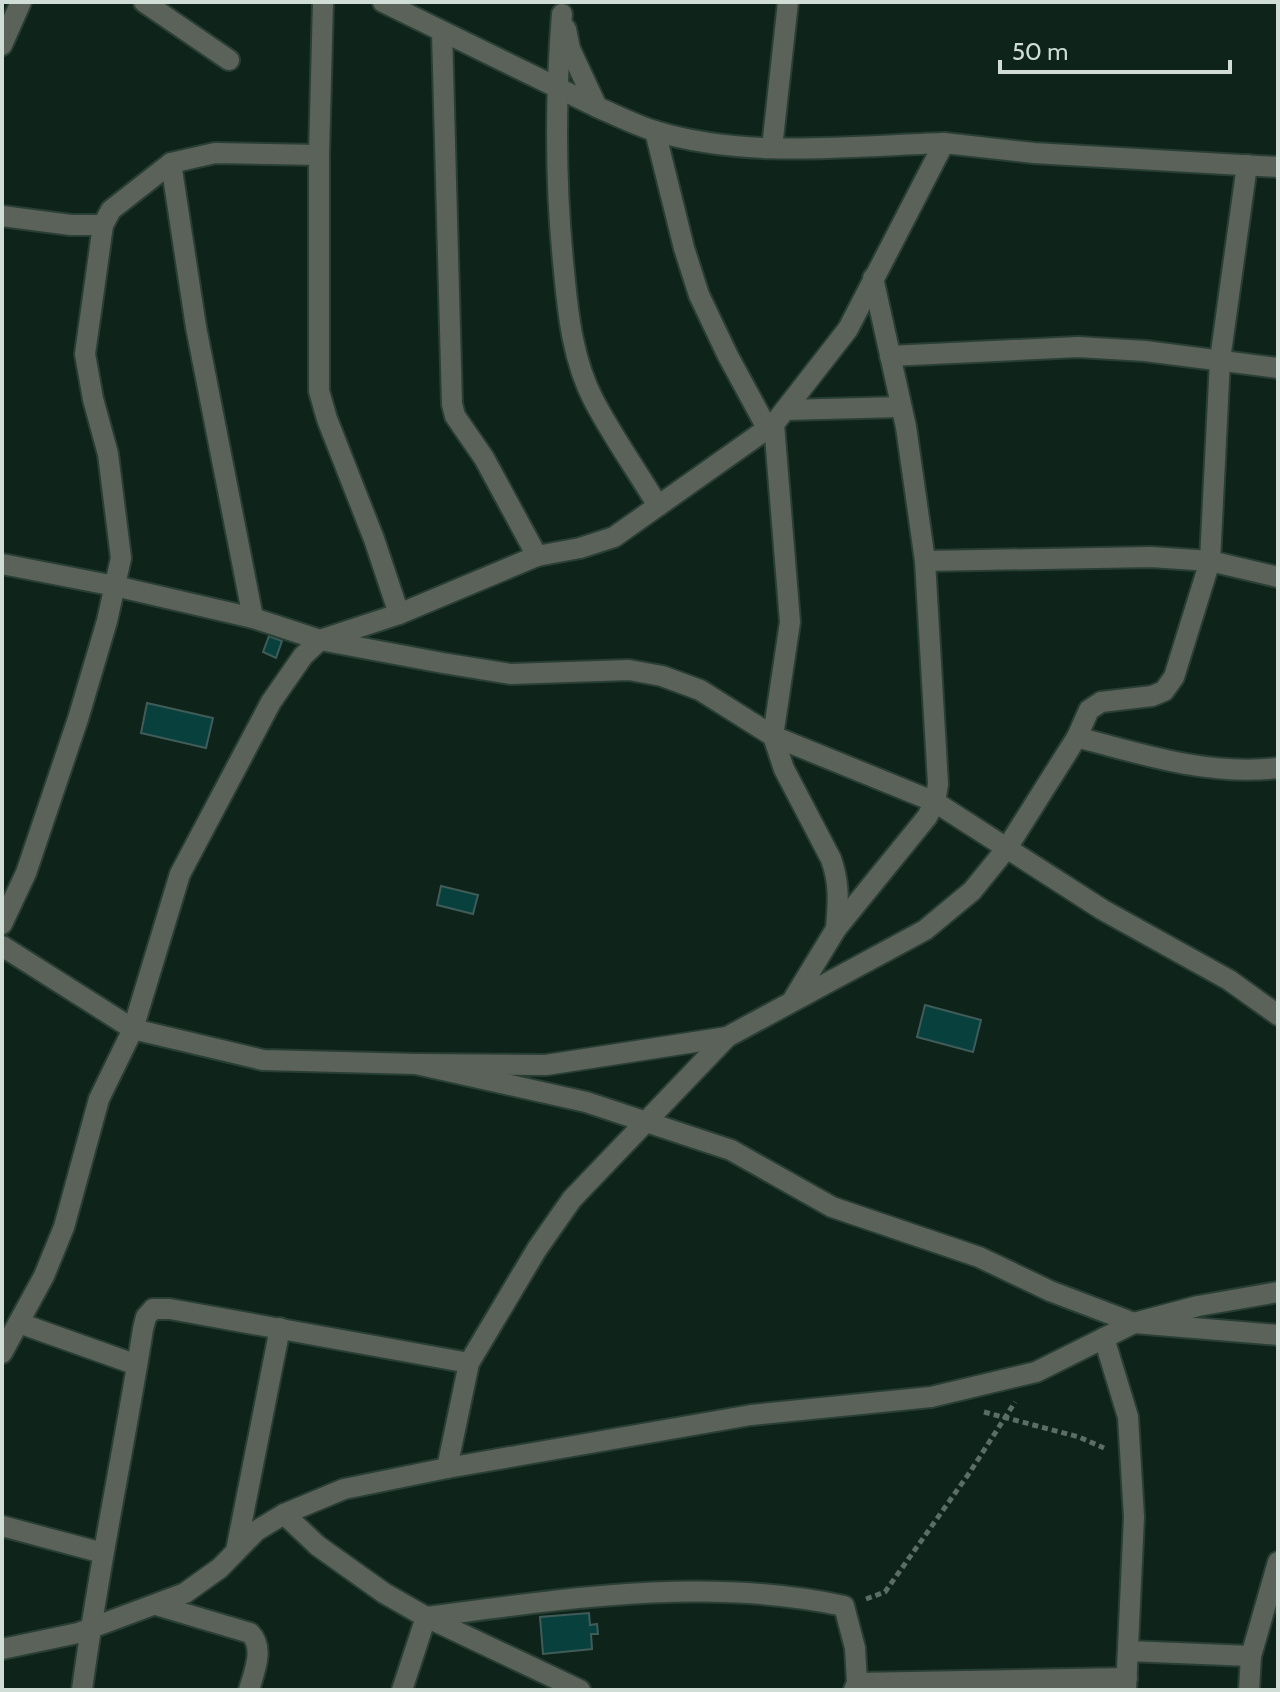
<svg xmlns="http://www.w3.org/2000/svg" width="1280" height="1692" font-family="Cabin,sans-serif">
  <rect width="100%" height="100%" fill="#0e241b"/>
  <g fill="#08403e" stroke="#405c59" stroke-width="2">
    <polygon points="269,636 282,641 276,658 263,652"/>
    <polygon points="147,703 213,718 206,748 141,733"/>
    <polygon points="441,886 478,895 473,914 437,905"/>
    <polygon points="925,1005 981,1020 973,1052 917,1037"/>
    <polygon points="589,1613 590,1625 597,1624 598,1634 591,1634 592,1649 543,1654 540,1617"/>
  </g>
  <g fill="none" stroke-linecap="round" stroke-linejoin="round">
    <g stroke="#293e35" stroke-width="24">
      <g id="minor">
        <polyline points="144,2 229,60"/>
        <polyline points="323,2 319,155 319,391 327,419 374,539 399,614"/>
        <polyline points="383,2 597,107"/>
        <path d="M562 14C555 100 555 185 564 271 568 315 573 361 594 401 613 437 637 471 658 506"/>
        <path d="M566 29 570 49 597 107C616 115 635 125 655 131 747 159 849 146 944 143"/>
        <polyline points="442,32 452,404 455,416 484,458 537,556"/>
        <polyline points="2,45 21,2"/>
        <polyline points="655,131 684,248 699,295 728,356 767,428"/>
        <polyline points="772,148 788,2"/>
        <polyline points="2,216 71,225 103,225"/>
        <polyline points="890,356 1078,347 1145,351 1278,368"/>
        <polyline points="785,410 901,407"/>
        <path d="M774 424 790 622 773 736 784 769 831 859C840 884 838 903 836 929"/>
        <polyline points="925,561 1151,557 1210,561 1278,577"/>
        <polyline points="2,564 115,586 253,618 320,640 443,663 510,674 629,670 662,676 700,690 773,736 935,802 1103,910 1229,980 1278,1015"/>
        <polyline points="253,618 196,327 171,163 215,153 319,155"/>
        <path d="M1077 737C1143 755 1210 776 1278 768"/>
        <polyline points="2,924 26,873 78,719 107,621 121,558 108,454 93,399 85,354 103,225 111,210 171,163"/>
        <polyline points="2,946 133,1029 263,1060 416,1064 586,1102 731,1150 832,1207 979,1257 1050,1291 1134,1323 1278,1335"/>
        <polyline points="794,998 836,929 927,817 935,802 938,784 925,561 906,427 873,278"/>
        <polyline points="416,1064 546,1065 727,1037 925,930 972,891 1007,848 1077,737 1089,710 1101,702 1152,696 1164,691 1174,677 1210,561 1220,360 1247,165"/>
        <polyline points="19,1323 137,1365"/>
        <polyline points="1104,1338 1128,1417 1134,1517 1126,1690"/>
        <polyline points="2,1353 44,1276 64,1227 99,1099 133,1029 180,874 271,702 303,656 320,640 399,614 537,556 580,548 614,537 774,424 848,329 944,143 1034,153 1278,167"/>
        <polyline points="447,1468 469,1363 537,1249 572,1199 727,1037"/>
        <polyline points="284,1514 318,1546 384,1593 426,1617 580,1690"/>
        <polyline points="2,1526 103,1553"/>
        <polyline points="236,1551 280,1328"/>
        <path d="M156 1605 250 1633C265 1648 254 1672 249 1690"/>
        <polyline points="2,1649 78,1633 185,1593 220,1568 256,1531 284,1514 344,1489 447,1468 751,1415 931,1397 1036,1372 1134,1323 1198,1306 1278,1292"/>
        <polyline points="1128,1651 1251,1656"/>
        <path d="M82 1690C98 1569 124 1450 143 1329L146 1317 153 1309H170L469 1363"/>
        <path d="M402 1690 426 1617C565 1599 705 1576 844 1606L855 1648 857 1683"/>
        <polyline points="854,1690 857,1683 1127,1678"/>
        <polyline points="1249,1690 1251,1656 1278,1562"/>
      </g>
    </g>
    <g stroke="#5b6d65" stroke-width="5" stroke-dasharray="6 4" stroke-linecap="butt">
      <polyline points="984,1412 1079,1437 1104,1448"/>
      <polyline points="866,1599 885,1592 970,1472 1015,1402"/>
    </g>
    <use href="#minor" stroke="#5b625a" stroke-width="20"/>
  </g>
  <rect width="1280" height="1692" fill="none" stroke="#d0ddd7" stroke-width="8"/>
  <path d="M1000 60v12h230v-12" fill="none" stroke="#d0ddd7" stroke-width="4"/>
  <text x="1012" y="60" font-size="24" fill="#d0ddd7" stroke="#0e241b" stroke-width="6" paint-order="stroke">50 m</text>
</svg>
